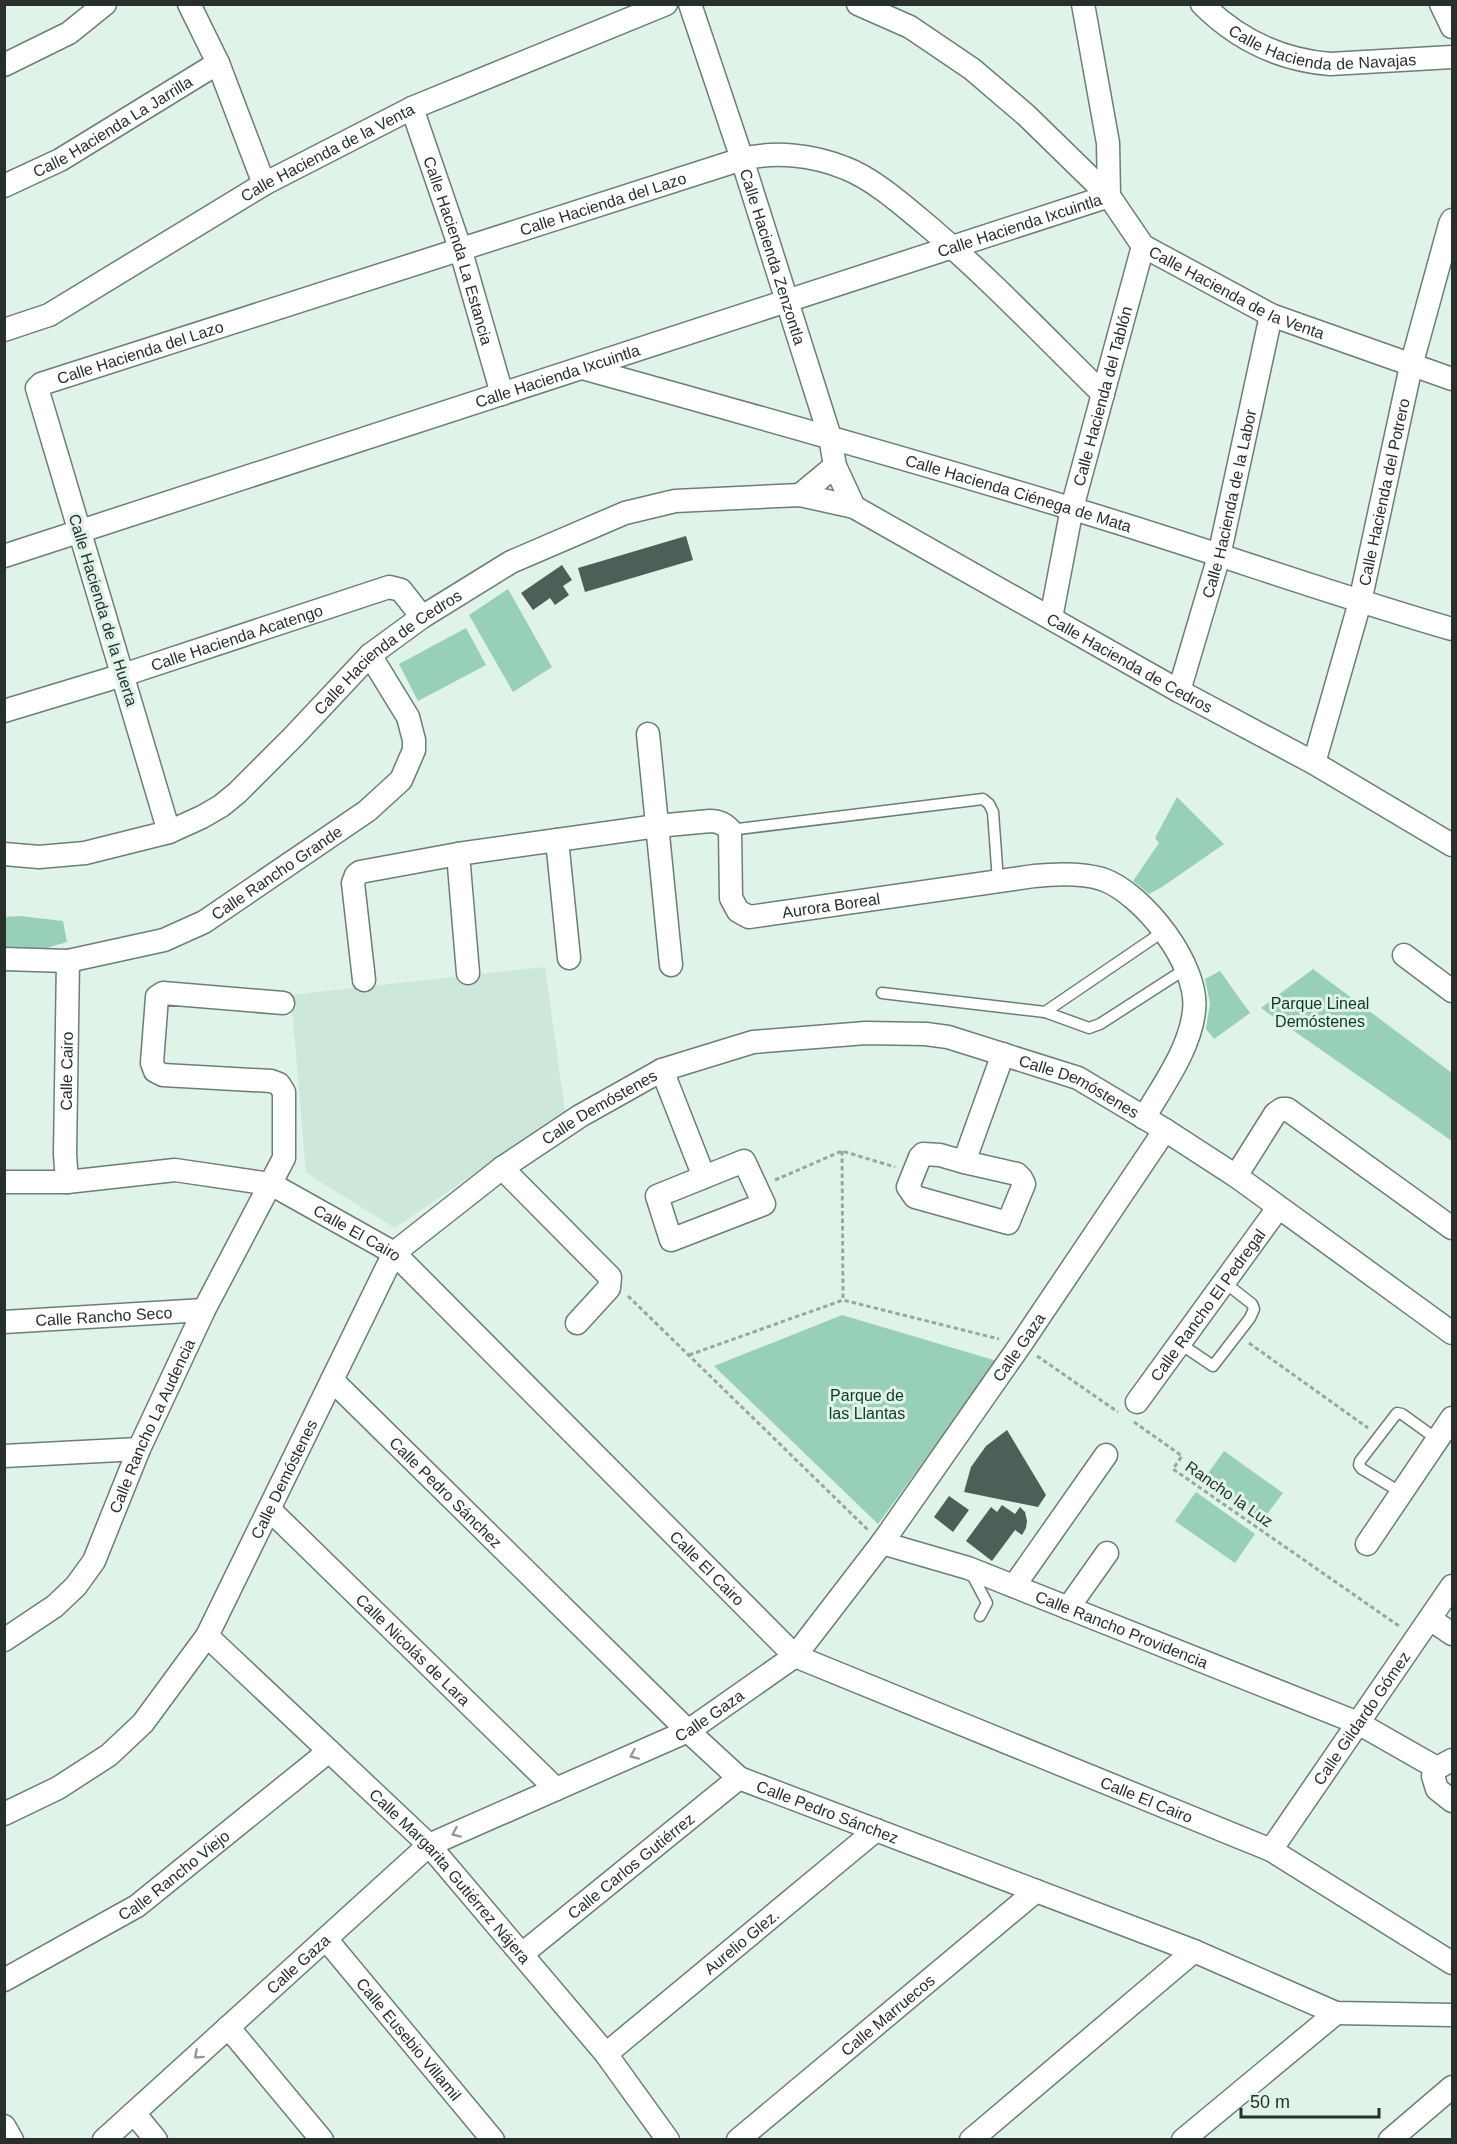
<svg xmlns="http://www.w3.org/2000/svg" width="1457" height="2144" font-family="Arial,sans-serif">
  <rect width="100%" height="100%" fill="#dff3e9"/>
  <polygon fill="#cde8db" points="545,967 565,1111 395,1228 306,1173 291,995"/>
  <g fill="#98d0b7">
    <polygon points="508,589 552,667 513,692 469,615"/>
    <polygon points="466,628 486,665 418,701 399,664"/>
    <polygon points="1177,797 1224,844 1162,887 1149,894 1133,881 1159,843 1155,838"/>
    <polygon points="20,916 63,921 67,942 47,948 5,949 4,917"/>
    <polygon points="1313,969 1452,1073 1452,1141 1261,1008"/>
    <polygon points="1220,971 1250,1013 1214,1039 1206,1029 1210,1003 1205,979"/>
    <polygon points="842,1315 997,1361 878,1524 714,1366"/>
    <polygon points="1224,1451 1283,1493 1262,1521 1203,1480"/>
    <polygon points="1196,1492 1255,1534 1235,1563 1175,1521"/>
  </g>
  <g fill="#4e5f57">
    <polygon points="686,536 693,560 585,592 578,568"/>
    <polygon points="562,565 572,580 563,586 569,595 555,605 550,598 533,610 521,593"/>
    <polygon points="1007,1430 1046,1495 1038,1507 964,1492 971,1467 986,1446"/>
    <polygon points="949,1496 969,1510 953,1532 934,1517"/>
    <polygon points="1002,1505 1015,1514 1020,1507 1025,1512 1027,1521 1026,1528 1022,1535 1015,1530 992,1561 966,1541 991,1507 997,1512"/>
  </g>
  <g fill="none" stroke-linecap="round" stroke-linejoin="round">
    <g stroke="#6c7e76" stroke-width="13">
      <g id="lane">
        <polyline points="730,830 983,799 989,804 993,812 998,881"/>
        <polyline points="882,993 1045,1012 1089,1028 1100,1024 1187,968"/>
        <polyline points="1045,1012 1164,931"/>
        <polyline points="1179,1343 1213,1366 1250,1318 1254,1309 1252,1304 1224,1282"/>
        <polyline points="1402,1493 1362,1469 1359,1465 1360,1461 1397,1413 1402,1414 1438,1440"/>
        <polyline points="970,1571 987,1603 980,1616"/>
      </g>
    </g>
    <g stroke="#6c7e76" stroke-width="25">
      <g id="street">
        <polyline points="189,4 218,63 264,184"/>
        <path id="s1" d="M690 4 742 159 830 437 835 466 854 507"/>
        <path id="s2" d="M858 4 910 27 972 69 1026 115 1109 196 1143 246 1271 315 1452 379"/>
        <path id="s3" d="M1202 4C1237 39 1281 60 1330 64L1452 57"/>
        <polyline points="1441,4 1452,27"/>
        <polyline points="4,65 69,33 105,4"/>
        <path id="s4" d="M412 108 460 248 502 394"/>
        <path id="s5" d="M4 186 60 160 218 63"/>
        <path id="s6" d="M4 330 49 315 264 184 412 108 666 4"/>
        <path id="s7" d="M582 368C745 413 908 459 1070 508 1198 546 1324 592 1452 629"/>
        <polyline points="800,495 835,466"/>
        <path id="s8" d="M4 556 1109 196 1108 143 1083 4"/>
        <path id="s9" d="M1051 618 1072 508 1143 246"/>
        <path id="s10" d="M1179 691 1219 556 1271 315"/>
        <path id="s11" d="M4 711 123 675 389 587 401 590 422 617"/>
        <polyline points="648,734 671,965"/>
        <path id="s12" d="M1314 763 1360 602 1411 366 1450 224 1452 220"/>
        <path id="s13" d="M169 832 37 388 41 384 742 159C776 151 813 155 845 168 874 179 904 206 928 226 989 278 1045 337 1103 394"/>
        <polyline points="557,840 569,958"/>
        <path id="s14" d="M4 854 39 857 85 853 169 832 202 817 221 806 237 793 294 736 370 655 422 617 511 562 625 513 675 501 800 495 854 507 1179 691 1314 763 1452 845"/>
        <polyline points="458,854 468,973"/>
        <polyline points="1404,955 1452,991"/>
        <path id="s15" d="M4 959 68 961 164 940 204 922 367 811 401 780 414 750V740L408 717 370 655"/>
        <path id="s16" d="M364 980 353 883 356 875 360 872 458 854 657 826 710 821C718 821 724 823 730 830L731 898 738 911 749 917 1034 876C1054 874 1082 873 1102 879 1143 893 1200 966 1194 1011 1190 1049 1163 1085 1144 1118"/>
        <polyline points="662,1070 704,1177"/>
        <polygon points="744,1161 764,1204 671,1240 657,1196"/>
        <polyline points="964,1162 1017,1174 1021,1178 1024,1184 1008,1223 915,1197 908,1187 920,1157 923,1154 940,1155 964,1162 1003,1054"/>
        <polyline points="502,1168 610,1277 609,1288 577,1323"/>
        <polyline points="1236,1176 1275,1114 1282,1109 1287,1109 1452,1228"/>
        <path id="s17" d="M4 1182H67L175 1170 271 1184 394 1253 795 1656 1271 1850 1452 1963"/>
        <path id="s18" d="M67 1182 65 1154 68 961"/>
        <path id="s19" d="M4 1322 204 1310"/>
        <path id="s20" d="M332 1380 688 1731 739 1778 1194 1951 1336 2013 1452 2015"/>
        <path id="s21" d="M1137 1402 1278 1208"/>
        <polyline points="4,1456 139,1449"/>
        <path id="s22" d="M270 1510 556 1789"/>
        <path id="s23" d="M882 1543 968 1568 1358 1723 1437 1768"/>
        <polyline points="1367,1544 1452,1418"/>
        <polyline points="1014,1586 1106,1455"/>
        <polyline points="1068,1608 1107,1553"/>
        <polyline points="1430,1619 1452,1634"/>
        <path id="s24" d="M207 1636 429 1845 606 2054 668 2140"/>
        <path id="s25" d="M4 1640 55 1606 76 1586 94 1561 139 1449 204 1310 284 1158V1092L279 1084 271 1081 163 1075 155 1071 152 1063 157 997 163 993 283 1003"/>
        <polyline points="1452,1760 1437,1768 1433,1776 1437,1789 1452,1801"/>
        <path id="s26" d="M4 1814 58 1788 109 1755 143 1723 207 1636 394 1253 502 1168 580 1116 662 1070 753 1042 866 1033 926 1034 948 1037 1078 1078 1165 1130 1236 1176 1452 1333"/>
        <path id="s27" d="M1271 1850 1452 1586"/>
        <path id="s28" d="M326 1939 493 2140"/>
        <path id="s29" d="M522 1954 739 1778"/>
        <path id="s30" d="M4 1980 137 1906 329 1751"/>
        <polyline points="228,2027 322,2140"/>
        <path id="s31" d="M606 2054 876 1830"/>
        <polyline points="134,2113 156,2140"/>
        <polyline points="4,2126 12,2140"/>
        <path id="s32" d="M104 2140 429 1845 688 1731 795 1656 882 1543 1021 1344 1165 1130"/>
        <path id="s33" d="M738 2140 1036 1891"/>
        <polyline points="971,2140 1194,1951"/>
        <polyline points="1183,2140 1336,2013"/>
        <polyline points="1390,2140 1452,2087"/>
      </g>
    </g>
    <g stroke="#98a8a0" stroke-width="3" stroke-dasharray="4.5 3" stroke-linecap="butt">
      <polyline points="842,1151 843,1299"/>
      <polyline points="775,1180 842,1151 895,1167"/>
      <polyline points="628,1296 868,1530"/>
      <polyline points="1249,1343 1368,1428"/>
      <polyline points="689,1355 843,1300 999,1339"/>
      <polyline points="1037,1356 1118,1412"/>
      <polyline points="1134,1422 1182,1456 1173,1469 1399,1626"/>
    </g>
    <use href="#lane" stroke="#fff" stroke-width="10"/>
    <use href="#street" stroke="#fff" stroke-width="22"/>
  </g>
  <defs><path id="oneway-chevron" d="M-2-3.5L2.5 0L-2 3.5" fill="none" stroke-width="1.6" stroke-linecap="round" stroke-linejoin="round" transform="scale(1.5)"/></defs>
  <g stroke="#949896">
    <use href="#oneway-chevron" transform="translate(634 1755) rotate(156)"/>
    <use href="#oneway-chevron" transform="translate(456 1833) rotate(156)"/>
    <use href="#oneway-chevron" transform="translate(198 2055) rotate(138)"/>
  </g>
  <g text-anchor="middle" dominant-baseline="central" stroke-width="6" stroke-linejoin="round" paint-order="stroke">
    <g font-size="16" fill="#28302d" stroke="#dff3e9">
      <text stroke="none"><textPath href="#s3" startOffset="134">Calle Hacienda de Navajas</textPath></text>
      <text stroke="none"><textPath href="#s5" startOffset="124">Calle Hacienda La Jarrilla</textPath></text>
      <text stroke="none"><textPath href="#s6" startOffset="370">Calle Hacienda de la Venta</textPath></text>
      <text stroke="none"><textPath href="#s13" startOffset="1059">Calle Hacienda del Lazo</textPath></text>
      <text stroke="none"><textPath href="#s8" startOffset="1068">Calle Hacienda Ixcuintla</textPath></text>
      <text stroke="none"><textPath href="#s4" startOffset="150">Calle Hacienda La Estancia</textPath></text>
      <text stroke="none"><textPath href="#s1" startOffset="266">Calle Hacienda Zenzontla</textPath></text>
      <text stroke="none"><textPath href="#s2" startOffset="484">Calle Hacienda de la Venta</textPath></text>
      <text stroke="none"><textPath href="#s13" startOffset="573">Calle Hacienda del Lazo</textPath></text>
      <text stroke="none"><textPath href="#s8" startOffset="582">Calle Hacienda Ixcuintla</textPath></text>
      <text stroke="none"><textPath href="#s9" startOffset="228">Calle Hacienda del Tablón</textPath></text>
      <text stroke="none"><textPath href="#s12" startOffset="280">Calle Hacienda del Potrero</textPath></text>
      <text stroke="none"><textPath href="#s7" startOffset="454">Calle Hacienda Ciénega de Mata</textPath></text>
      <text stroke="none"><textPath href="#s10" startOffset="194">Calle Hacienda de la Labor</textPath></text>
      <text transform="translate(103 610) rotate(73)">Calle Hacienda de la Huerta</text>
      <text stroke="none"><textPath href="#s11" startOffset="244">Calle Hacienda Acatengo</textPath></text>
      <text stroke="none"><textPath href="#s14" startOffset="454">Calle Hacienda de Cedros</textPath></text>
      <text stroke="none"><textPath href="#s14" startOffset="1280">Calle Hacienda de Cedros</textPath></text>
      <text stroke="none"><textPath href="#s15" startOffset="294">Calle Rancho Grande</textPath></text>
      <text stroke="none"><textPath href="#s16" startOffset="666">Aurora Boreal</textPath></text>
      <text stroke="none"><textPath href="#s18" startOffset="111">Calle Cairo</textPath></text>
      <text stroke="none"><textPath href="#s26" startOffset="1458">Calle Demóstenes</textPath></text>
      <text stroke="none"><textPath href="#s26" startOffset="954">Calle Demóstenes</textPath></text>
      <text stroke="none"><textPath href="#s17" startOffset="368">Calle El Cairo</textPath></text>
      <text stroke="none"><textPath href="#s21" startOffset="120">Calle Rancho El Pedregal</textPath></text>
      <text stroke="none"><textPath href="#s19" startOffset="100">Calle Rancho Seco</textPath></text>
      <text stroke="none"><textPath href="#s32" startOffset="1234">Calle Gaza</textPath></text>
      <text stroke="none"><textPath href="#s25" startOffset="268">Calle Rancho La Audencia</textPath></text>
      <text stroke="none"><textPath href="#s26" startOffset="450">Calle Demóstenes</textPath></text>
      <text stroke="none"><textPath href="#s20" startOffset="160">Calle Pedro Sánchez</textPath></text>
      <text transform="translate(1229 1494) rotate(35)">Rancho la Luz</text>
      <text stroke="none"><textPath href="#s17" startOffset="854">Calle El Cairo</textPath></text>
      <text stroke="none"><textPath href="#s23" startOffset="255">Calle Rancho Providencia</textPath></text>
      <text stroke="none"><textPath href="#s22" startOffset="200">Calle Nicolás de Lara</textPath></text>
      <text stroke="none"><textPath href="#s32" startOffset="748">Calle Gaza</textPath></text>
      <text stroke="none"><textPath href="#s27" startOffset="160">Calle Gildardo Gómez</textPath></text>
      <text stroke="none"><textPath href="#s17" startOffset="1358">Calle El Cairo</textPath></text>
      <text stroke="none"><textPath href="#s20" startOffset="664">Calle Pedro Sánchez</textPath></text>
      <text stroke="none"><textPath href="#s29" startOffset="140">Calle Carlos Gutiérrez</textPath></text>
      <text stroke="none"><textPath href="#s30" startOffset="200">Calle Rancho Viejo</textPath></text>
      <text stroke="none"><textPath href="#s24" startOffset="342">Calle Margarita Gutiérrez Nájera</textPath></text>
      <text stroke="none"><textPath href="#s31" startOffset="176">Aurelio Glez.</textPath></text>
      <text stroke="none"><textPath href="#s32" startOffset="262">Calle Gaza</textPath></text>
      <text stroke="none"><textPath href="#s33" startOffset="195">Calle Marruecos</textPath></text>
      <text stroke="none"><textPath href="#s28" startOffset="130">Calle Eusebio Villamil</textPath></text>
    </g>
    <g font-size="16" fill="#0c3829" stroke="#dff3e9">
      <text x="1320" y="1003">Parque Lineal<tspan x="1320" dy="18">Demóstenes</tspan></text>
      <text x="867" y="1395">Parque de<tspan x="867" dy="18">las Llantas</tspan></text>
    </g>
  </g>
  <rect width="1457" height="2144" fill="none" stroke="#28302d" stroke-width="12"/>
  <path d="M1241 2108v9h138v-9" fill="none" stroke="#28302d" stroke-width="3"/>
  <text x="1250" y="2108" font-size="18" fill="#28302d" stroke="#dff3e9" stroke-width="4.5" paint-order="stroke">50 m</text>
</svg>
